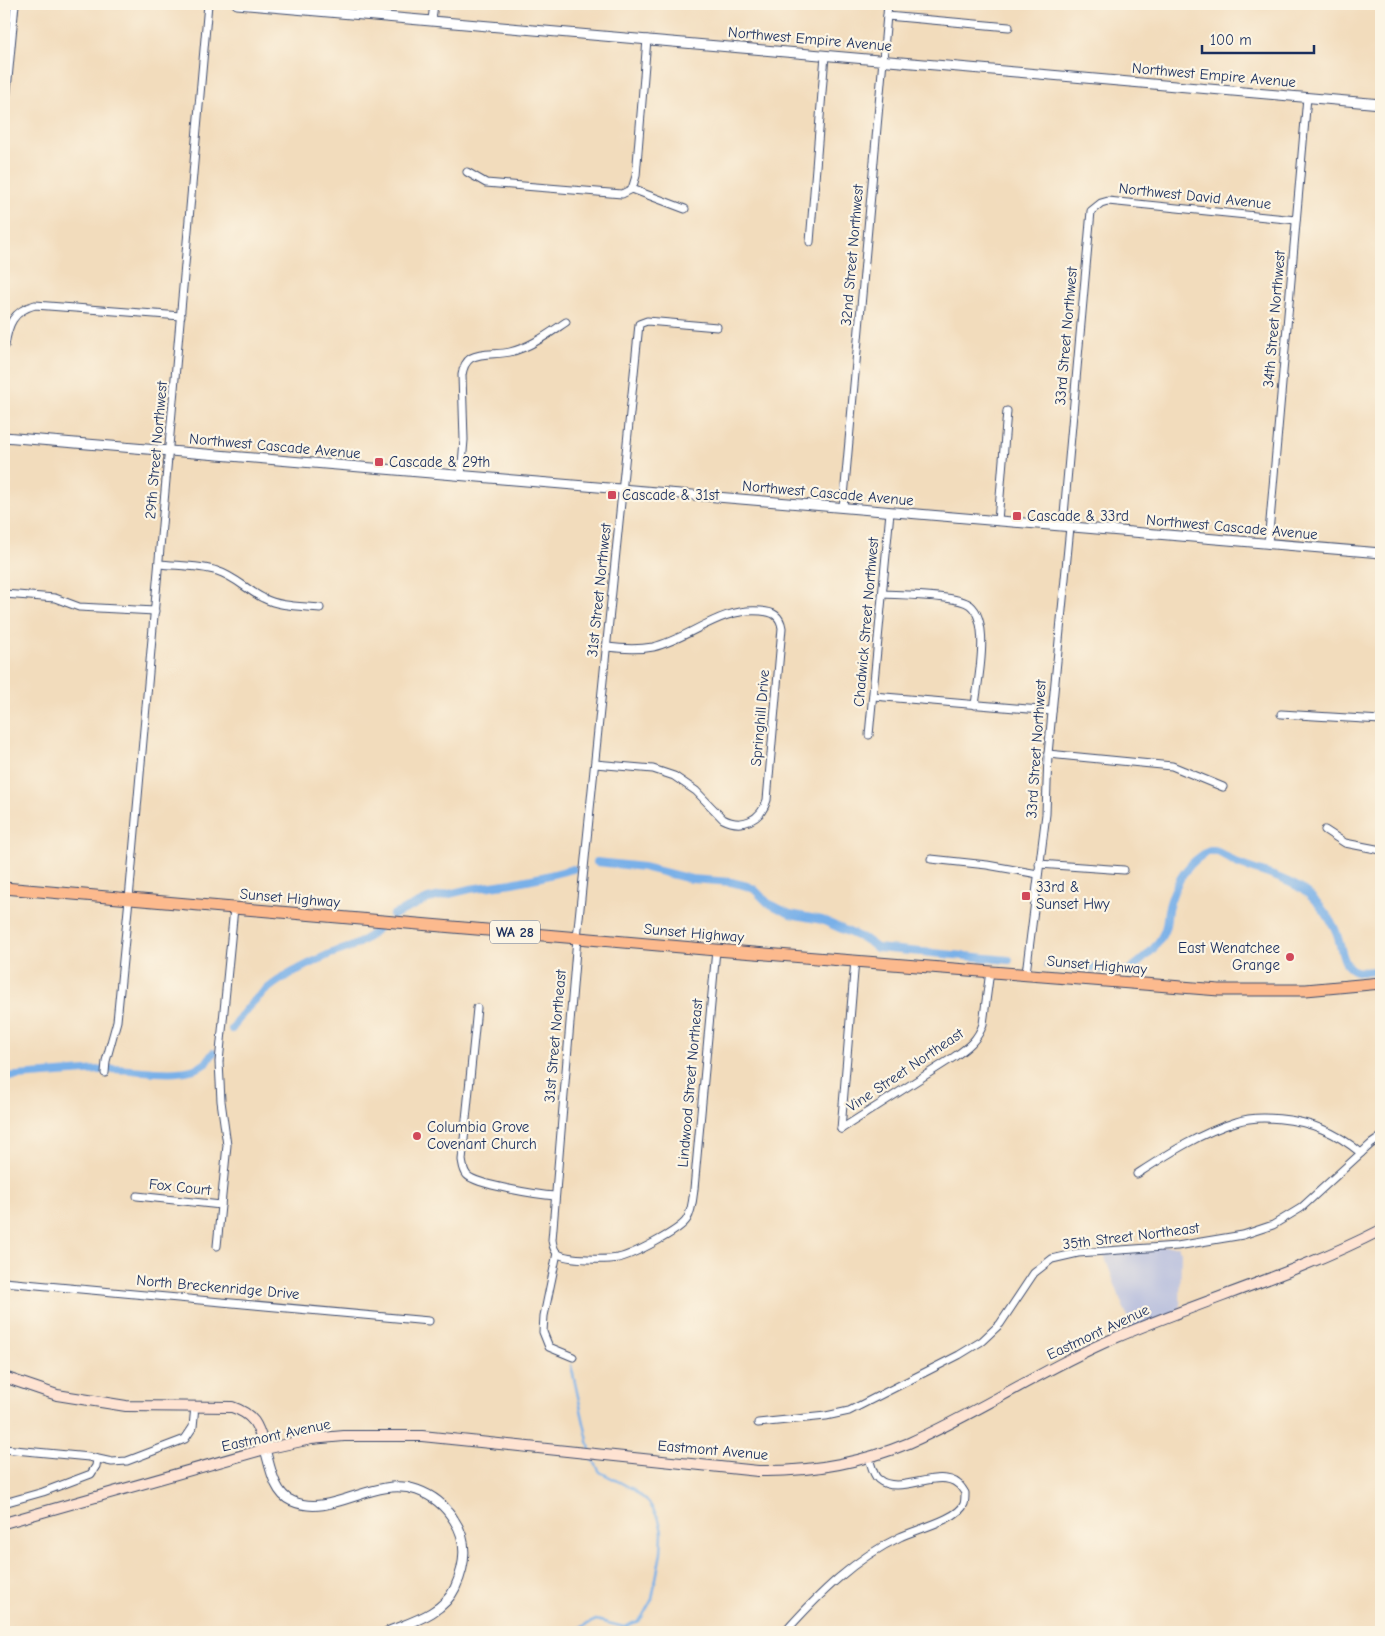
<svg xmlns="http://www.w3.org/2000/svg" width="1385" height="1636" font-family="'Comic Neue',sans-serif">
  <rect width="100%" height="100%" fill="#fcf5e5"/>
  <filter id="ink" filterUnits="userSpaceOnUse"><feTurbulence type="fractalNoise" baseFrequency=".02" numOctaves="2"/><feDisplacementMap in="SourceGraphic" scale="10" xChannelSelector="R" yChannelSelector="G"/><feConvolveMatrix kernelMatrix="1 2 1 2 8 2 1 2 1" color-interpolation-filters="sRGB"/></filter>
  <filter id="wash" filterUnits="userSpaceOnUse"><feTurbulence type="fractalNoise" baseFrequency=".0096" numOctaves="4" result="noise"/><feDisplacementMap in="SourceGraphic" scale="20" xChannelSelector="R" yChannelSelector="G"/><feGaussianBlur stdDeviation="1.12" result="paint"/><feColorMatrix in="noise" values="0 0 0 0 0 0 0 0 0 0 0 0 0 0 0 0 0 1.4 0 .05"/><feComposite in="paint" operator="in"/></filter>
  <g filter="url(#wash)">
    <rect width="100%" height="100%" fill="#f2dcbc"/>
    <polygon fill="#bdc3de" points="1177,1246 1181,1251 1180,1313 1132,1330 1102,1250"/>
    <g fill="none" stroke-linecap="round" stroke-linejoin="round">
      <g stroke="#79b0e8" stroke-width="2.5">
        <polyline points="571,1365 590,1450"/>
        <polyline points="571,1632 596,1620 624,1627 638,1621 642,1617 652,1599 661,1553 662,1532 659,1519 649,1503 633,1489 600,1472 592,1458"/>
      </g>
      <g stroke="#79b0e8" stroke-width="8">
        <polyline points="597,862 643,867 691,879 731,882 747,886 754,889 768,903 790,914 822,920 866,940 877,948 1009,960"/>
        <polyline points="393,915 428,899 470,889 512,883 542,877 573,869"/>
        <path d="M1048 964 1127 971C1142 961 1159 946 1165 929 1167 923 1167 916 1168 910 1173 890 1183 868 1201 856 1205 853 1209 850 1214 851 1222 852 1232 862 1241 865 1283 880 1309 882 1333 925 1340 936 1341 960 1349 967 1357 975 1371 971 1381 970"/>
        <path d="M232 1029C257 989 286 974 328 955 337 951 348 949 357 944 365 940 372 934 378 928"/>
        <path d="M4 1077 113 1069C139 1069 185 1080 206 1063 208 1060 211 1056 213 1053"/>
      </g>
    </g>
  </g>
  <g filter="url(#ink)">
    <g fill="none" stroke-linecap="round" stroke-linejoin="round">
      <g stroke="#3b496c" stroke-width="9">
        <g id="minor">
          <polyline points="887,16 1009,27"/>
          <polyline points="432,20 434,4"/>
          <polyline points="4,122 15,4"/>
          <polyline points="467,172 486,183 622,194 632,189 636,176 647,39"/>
          <polyline points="632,189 685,209"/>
          <polyline points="810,242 825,55"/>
          <path d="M5 346C8 324 13 311 35 305L181 316"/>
          <path d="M461 476 464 440 462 375C463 368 465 362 471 358 482 352 498 355 510 352 531 347 548 334 566 322"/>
          <polyline points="843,508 888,4"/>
          <polyline points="998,521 1007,411"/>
          <polyline points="1063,526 1091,211 1101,203 1108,201 1296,220"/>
          <polyline points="1268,544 1307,97"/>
          <path d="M159 564C178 566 199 565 217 571 234 576 247 590 263 598 280 607 301 606 320 608"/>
          <polyline points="4,594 55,598 79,607 155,611"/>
          <path d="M883 594C901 595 958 595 970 605 991 622 978 680 975 705"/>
          <polyline points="873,696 1052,711"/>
          <polyline points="1281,714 1381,720"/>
          <polyline points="869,735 890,512"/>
          <polyline points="1048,754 1172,766 1223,787"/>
          <path d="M595 764 653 769 674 776 696 791 723 819C742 829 761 820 767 800L782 628C780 615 773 612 761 611 720 607 691 638 653 647 637 650 622 649 607 647"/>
          <polyline points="1325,830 1345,843 1381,850"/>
          <polyline points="931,859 987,865 1038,874"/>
          <polyline points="1039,864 1124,870"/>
          <path d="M716 950 694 1189C693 1198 692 1211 687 1219 680 1231 632 1255 618 1258 606 1260 568 1260 558 1254 553 1250 553 1245 552 1240L577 938 638 334 639 324 647 321 717 327"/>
          <polyline points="1026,973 1046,814 1048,754 1070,527"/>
          <path d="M477 1008 462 1160C463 1165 463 1170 467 1175 476 1185 540 1195 555 1196"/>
          <polyline points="105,1073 106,1061 117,1021 129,899 208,4"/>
          <path d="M841 1129 954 1057C967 1048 978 1040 983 1024L990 971"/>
          <polyline points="841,1129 855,960"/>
          <path d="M1137 1174C1168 1154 1200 1133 1236 1122 1259 1114 1299 1119 1322 1129 1337 1135 1349 1143 1361 1153"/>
          <polyline points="137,1196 221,1205"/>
          <polyline points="217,1246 227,1145 221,1101 219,1062 234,908"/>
          <polyline points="557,1253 544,1316 543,1332 549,1347 573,1357"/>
          <polyline points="4,1282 429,1321"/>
          <polyline points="758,1423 826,1416 849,1411 959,1355 982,1341 1000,1324 1034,1273 1052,1259 1078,1253 1177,1246 1243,1235 1273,1225 1301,1208 1371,1144 1381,1137"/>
          <polyline points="4,1449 89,1457 112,1462 127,1461 185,1439 193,1427 195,1406"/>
          <polyline points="4,1503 43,1492 91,1474 96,1466 97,1459"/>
          <path d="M785 1632C819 1594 854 1559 900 1537 914 1530 959 1519 964 1504 965 1501 965 1496 965 1493 963 1490 961 1486 958 1484 938 1467 899 1497 878 1479 873 1475 871 1464 869 1458"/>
        </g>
      </g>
      <g stroke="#3b496c" stroke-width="11">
        <g id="tertiary">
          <polyline points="237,4 1381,104"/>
          <polyline points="4,437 1381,553"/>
          <path d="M265 1449C270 1466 274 1494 292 1501 332 1519 374 1475 417 1490 434 1496 445 1505 454 1520 469 1542 465 1566 455 1588 443 1614 411 1622 387 1632"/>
        </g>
      </g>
      <g stroke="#3b496c" stroke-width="12">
        <g id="secondary">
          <path d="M4 1377 57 1395 126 1406 232 1407C256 1415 258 1427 265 1449"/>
          <path d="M4 1523 265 1449 311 1439 344 1436H422L758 1471C811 1472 861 1463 909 1443 980 1412 1044 1368 1115 1338 1203 1300 1296 1274 1381 1230"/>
        </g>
      </g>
      <g stroke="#3b496c" stroke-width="13">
        <polyline id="trunk" points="4,888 716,950 1219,990 1306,990 1381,983"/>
      </g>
      <use href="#minor" stroke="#fff" stroke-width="7"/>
      <use href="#tertiary" stroke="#fff" stroke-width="9"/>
      <use href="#secondary" stroke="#fee3d2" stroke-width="10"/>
      <use href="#trunk" stroke="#fcba8e" stroke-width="11"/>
    </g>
  </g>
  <g fill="#d1495b" stroke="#fcf5e5" stroke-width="2">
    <rect x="374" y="457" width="10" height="10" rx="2.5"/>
    <rect x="607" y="490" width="10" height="10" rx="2.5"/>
    <rect x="1012" y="511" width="10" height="10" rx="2.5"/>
    <rect x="1021" y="891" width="10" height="10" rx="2.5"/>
    <circle cx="1290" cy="957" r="5"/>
    <circle cx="417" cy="1136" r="5"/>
  </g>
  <g text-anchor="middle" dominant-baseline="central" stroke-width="4.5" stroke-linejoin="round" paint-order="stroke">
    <rect fill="#fcf5e5" stroke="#5e6a86" stroke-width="1" x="490" y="920.5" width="50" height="23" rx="4"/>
    <g font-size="14" font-weight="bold" fill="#1b2f5e">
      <text x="515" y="932">WA 28</text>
    </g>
    <g font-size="15" fill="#1b2f5e" stroke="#fcf5e5">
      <text transform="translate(810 39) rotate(5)">Northwest Empire Avenue</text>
      <text transform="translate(1214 75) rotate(5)">Northwest Empire Avenue</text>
      <text transform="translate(1195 196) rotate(6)">Northwest David Avenue</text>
      <text transform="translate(852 255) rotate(-85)">32nd Street Northwest</text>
      <text transform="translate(1274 319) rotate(-85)">34th Street Northwest</text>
      <text transform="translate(1066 336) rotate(-85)">33rd Street Northwest</text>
      <text transform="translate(275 446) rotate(5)">Northwest Cascade Avenue</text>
      <text transform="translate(156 450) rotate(-85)">29th Street Northwest</text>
      <text transform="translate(828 493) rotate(5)">Northwest Cascade Avenue</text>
      <text transform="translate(1232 527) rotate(5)">Northwest Cascade Avenue</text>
      <text transform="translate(599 590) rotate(-84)">31st Street Northwest</text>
      <text transform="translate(866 622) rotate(-85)">Chadwick Street Northwest</text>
      <text transform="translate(760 718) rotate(-85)">Springhill Drive</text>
      <text transform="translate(1036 749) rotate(-86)">33rd Street Northwest</text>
      <text transform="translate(290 898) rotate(5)">Sunset Highway</text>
      <text transform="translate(694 933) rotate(5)">Sunset Highway</text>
      <text transform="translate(1097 965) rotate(5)">Sunset Highway</text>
      <text transform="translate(555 1036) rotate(-85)">31st Street Northeast</text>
      <text transform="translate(905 1070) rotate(-34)">Vine Street Northeast</text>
      <text transform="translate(690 1083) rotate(-85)">Lindwood Street Northeast</text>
      <text transform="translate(180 1187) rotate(6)">Fox Court</text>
      <text transform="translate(1131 1236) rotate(-7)">35th Street Northeast</text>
      <text transform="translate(218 1287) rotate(5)">North Breckenridge Drive</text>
      <text transform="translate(1098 1332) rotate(-25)">Eastmont Avenue</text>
      <text transform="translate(276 1435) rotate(-12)">Eastmont Avenue</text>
      <text transform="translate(713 1450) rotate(5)">Eastmont Avenue</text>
    </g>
    <g font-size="15" fill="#1b2f5e" stroke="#fcf5e5" text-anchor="start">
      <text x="389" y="462">Cascade &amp; 29th</text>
      <text x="622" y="495">Cascade &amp; 31st</text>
      <text x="1027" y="516">Cascade &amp; 33rd</text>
      <text x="1036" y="887">33rd &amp;<tspan x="1036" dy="17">Sunset Hwy</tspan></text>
      <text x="1280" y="948" text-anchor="end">East Wenatchee<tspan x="1280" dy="17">Grange</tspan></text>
      <text x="427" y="1127">Columbia Grove<tspan x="427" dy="17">Covenant Church</tspan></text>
    </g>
  </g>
  <rect width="1385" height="1636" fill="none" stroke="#fcf5e5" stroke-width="20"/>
  <path d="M1202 45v8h112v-8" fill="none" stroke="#1b2f5e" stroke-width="2.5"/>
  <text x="1210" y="45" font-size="15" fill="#1b2f5e" stroke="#fcf5e5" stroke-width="4" paint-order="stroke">100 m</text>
</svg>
